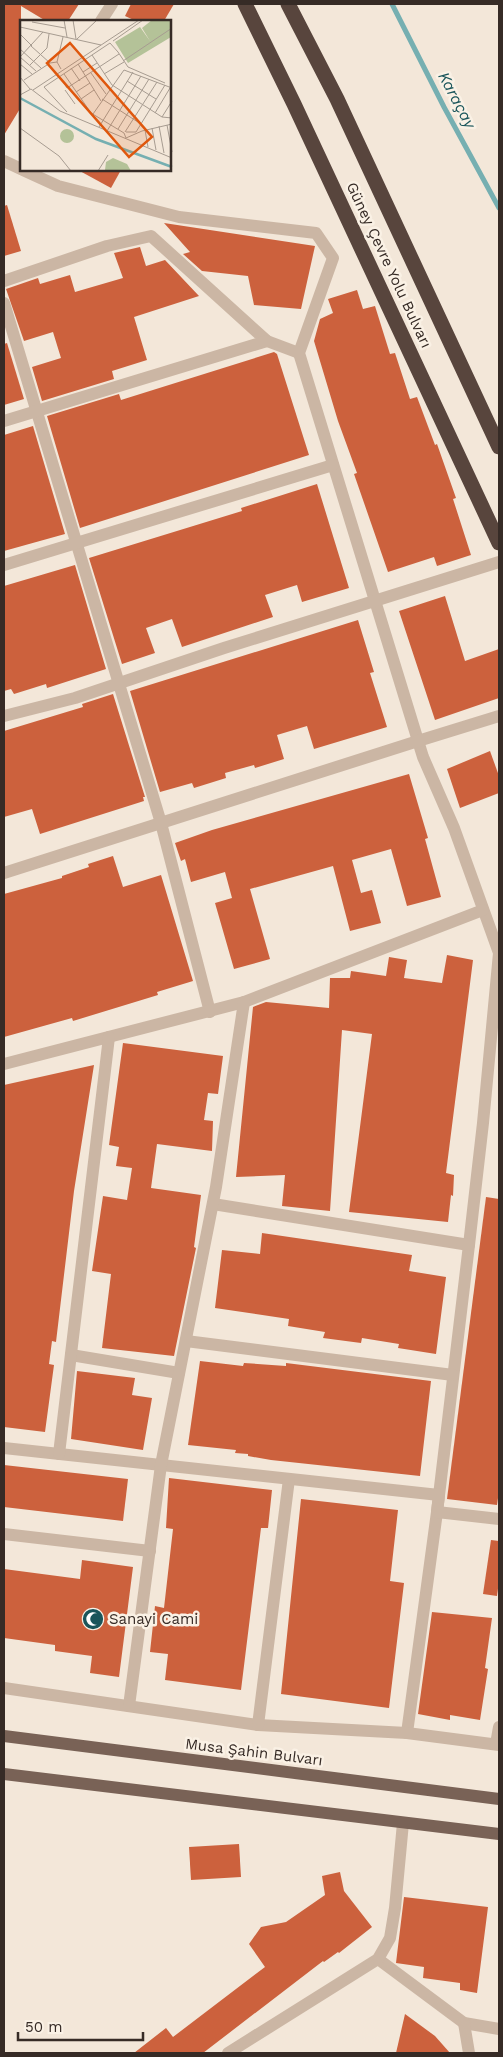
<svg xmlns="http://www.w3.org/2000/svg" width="503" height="2057" font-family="'Work Sans',sans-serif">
  <rect width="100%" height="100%" fill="#f3e7d9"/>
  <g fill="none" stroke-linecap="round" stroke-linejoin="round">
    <polyline stroke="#76afb1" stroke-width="5" points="392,4 444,107 499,208"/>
  </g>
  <g fill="#cc613d">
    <polygon points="4,4 79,4 68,21 46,21 21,6 21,107 4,135"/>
    <polygon points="131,4 174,4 164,21 136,21 125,16"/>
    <polygon points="78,170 121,170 111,188"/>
    <polygon points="7,205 21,251 4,256 4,206"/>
    <polygon points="164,223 315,246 301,309 254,305 248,276 202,271 183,254 190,252"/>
    <polygon points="140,247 146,266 165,260 199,296 134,317 147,360 112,371 114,379 42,401 32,367 61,358 53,332 24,341 6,289 38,278 40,284 70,275 75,292 123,278 114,253"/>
    <polygon points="357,290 363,309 375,306 390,354 395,353 410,399 417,397 435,445 437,444 456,498 453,499 471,555 437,566 434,557 388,572 354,474 357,473 338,421 314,341 320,319 333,313 328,299"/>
    <polygon points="7,343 24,399 4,405 4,344"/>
    <polygon points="274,352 277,354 309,455 80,528 47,416 119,394 121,400"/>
    <polygon points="33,426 65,534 4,551 4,435"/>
    <polygon points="317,484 349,588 302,602 297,585 265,595 273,617 182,647 172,619 146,628 155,653 122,664 89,558 242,511 241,508"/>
    <polygon points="75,565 106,669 47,688 46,684 14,694 11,689 4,691 4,586"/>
    <polygon points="445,596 465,661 499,649 499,698 435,720 399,611"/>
    <polygon points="358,620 374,672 370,673 387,727 314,749 307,726 277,735 284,759 255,768 254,765 225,773 226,778 194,788 192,783 160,792 130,691"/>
    <polygon points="113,694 145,797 143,797 144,801 40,834 32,809 4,817 4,731 83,707 82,704"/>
    <polygon points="490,751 499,776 499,793 460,808 447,769"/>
    <polygon points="409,774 428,838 425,839 441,897 407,906 391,849 352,860 361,893 372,890 381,923 350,931 333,866 250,889 270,959 234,969 215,903 232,898 225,872 191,882 185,859 181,861 175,843 212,830"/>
    <polygon points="113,856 123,887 161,875 193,981 157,992 158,995 73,1021 72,1018 4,1037 4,894 62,878 62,876 89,867 88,864"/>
    <polygon points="447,955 473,960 446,1173 454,1175 453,1196 451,1195 448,1222 349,1212 372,1034 342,1030 330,1211 282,1206 285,1175 236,1177 253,1007 266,1002 329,1008 330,978 350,978 351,971 386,976 389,957 407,960 404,978 442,983"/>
    <polygon points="123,1043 223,1056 218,1094 208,1093 204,1120 213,1121 212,1151 157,1144 151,1188 201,1195 194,1247 196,1248 174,1356 102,1348 111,1274 92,1271 103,1196 127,1200 132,1168 116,1166 119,1147 109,1145"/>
    <polygon points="94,1065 74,1191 56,1342 52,1341 49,1364 54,1365 45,1432 4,1427 4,1085"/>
    <polygon points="486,1197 499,1199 499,1491 497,1505 447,1499"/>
    <polygon points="262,1233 412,1255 409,1271 446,1277 436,1354 398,1348 399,1344 362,1338 361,1343 323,1338 325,1332 288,1326 289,1319 215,1308 222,1250 260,1254"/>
    <polygon points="200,1361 243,1366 244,1363 286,1366 286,1363 431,1381 420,1476 271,1460 248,1456 248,1454 235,1453 236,1450 188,1445"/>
    <polygon points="77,1371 135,1378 132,1395 152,1398 143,1450 71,1439"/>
    <polygon points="4,1465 128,1479 123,1521 4,1507"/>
    <polygon points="169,1478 272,1490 268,1528 261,1528 241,1690 165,1680 168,1654 150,1652 155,1606 164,1608 173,1529 166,1528"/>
    <polygon points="301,1499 398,1510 390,1581 404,1583 389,1708 281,1694"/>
    <polygon points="491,1540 499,1541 499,1581 497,1596 483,1594"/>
    <polygon points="82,1560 133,1567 119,1677 90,1673 92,1656 55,1651 55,1645 4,1638 4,1569 80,1579"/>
    <polygon points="432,1612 492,1618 485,1668 488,1669 480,1720 450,1715 450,1720 418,1714"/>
    <polygon points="239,1844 241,1877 191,1880 189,1847"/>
    <polygon points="340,1872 344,1891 372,1927 339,1953 338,1952 324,1962 323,1961 203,2053 134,2053 166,2028 173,2037 265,1967 249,1944 261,1927 286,1922 325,1895 322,1876"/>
    <polygon points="404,1897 488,1907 477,1993 460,1990 460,1983 423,1978 424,1967 396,1963"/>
    <polygon points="405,2014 435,2036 450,2053 396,2053"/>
  </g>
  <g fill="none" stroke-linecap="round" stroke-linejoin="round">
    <g stroke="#cbb6a4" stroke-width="12">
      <polyline points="101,21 112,4"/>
      <polyline points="4,161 21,169"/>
      <polyline points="23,170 58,186 179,217 316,233 333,258 299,353 423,757 454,828 499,953 483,1123 469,1245 437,1512 407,1733"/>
      <polyline points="4,281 107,246 151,236 267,341"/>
      <polyline points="4,303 161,823 210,1012"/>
      <polyline points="4,421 267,341 299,353"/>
      <polyline points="4,565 333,465"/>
      <polyline points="4,716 75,698 224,648 499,562"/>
      <polyline points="4,873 418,741 499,716"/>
      <polyline points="4,1064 244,1002 483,910"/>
      <polyline points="213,1204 469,1245"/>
      <polyline points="186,1341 453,1375"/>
      <polyline points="71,1355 179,1373"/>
      <polyline points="4,1448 439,1495 437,1512 499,1519"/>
      <polyline points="59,1454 109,1037"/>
      <polyline points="4,1534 150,1551"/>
      <polyline points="4,1688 258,1725 407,1733 499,1745"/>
      <polyline points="129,1706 161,1465 216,1187 244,1002"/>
      <polyline points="258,1725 289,1479"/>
      <polyline points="496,1744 499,1727"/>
      <polyline points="378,1959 464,2023 499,2029"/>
      <polyline points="464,2023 469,2053"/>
      <polyline points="228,2053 378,1959 390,1938 395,1908 403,1823"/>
    </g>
    <g stroke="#796256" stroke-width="12">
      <polyline points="4,1736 499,1799"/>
      <polyline points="4,1774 499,1834"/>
    </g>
    <g stroke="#58453d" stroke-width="15">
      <polyline points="245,4 294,104 499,543"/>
      <polyline points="288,4 337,99 499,447"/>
    </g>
  </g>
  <defs>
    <g id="mosque-disc" transform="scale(1.125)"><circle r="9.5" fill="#1a555a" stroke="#faf1e5"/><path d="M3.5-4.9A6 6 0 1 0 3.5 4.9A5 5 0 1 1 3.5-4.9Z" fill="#fff"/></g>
  </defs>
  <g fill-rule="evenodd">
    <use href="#mosque-disc" x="93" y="1619"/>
  </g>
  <g text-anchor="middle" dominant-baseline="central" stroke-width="5" stroke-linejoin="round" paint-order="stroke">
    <g font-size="15" fill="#362b26" stroke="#faf1e5">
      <text transform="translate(389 265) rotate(65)">Güney Çevre Yolu Bulvarı</text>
      <text transform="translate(254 1752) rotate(7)">Musa Şahin Bulvarı</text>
    </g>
    <g font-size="15" fill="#362b26" stroke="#faf1e5" text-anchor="start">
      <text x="109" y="1619">Sanayi Cami</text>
    </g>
    <g font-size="16" font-style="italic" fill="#1a555a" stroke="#faf1e5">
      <text transform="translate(457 100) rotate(62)">Karaçay</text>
    </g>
  </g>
  <g transform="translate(20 20)">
    <rect width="151" height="151" fill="#f3e7d9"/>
    <path d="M132 0H151V17L108 43 95 22 120 7 130 21 122 8ZM40 116a7 7 0 1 1 14 0a7 7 0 1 1-14 0ZM93 138 107 144 111 151 85 150 86 142Z" fill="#b4c298"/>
    <path fill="none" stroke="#76afb1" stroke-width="2.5" d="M0 78 76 119 152 147"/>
    <path fill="none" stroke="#a79c91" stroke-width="1" d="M44 0 47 17M53 0 56 19M12 2 45 8M0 7 81 25M1 15 12 26M57 19 77 0M93 21 123 0M11 26 30 43M0 29 21 48M98 32 108 47 145 63M72 35 92 65 142 97 152 98M0 37 23 12M0 37 16 51M103 41 152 8M0 44 12 54M58 44 81 81M10 45 27 28 29 14M51 48 60 61M41 49 37 42 43 17M63 52 77 43M71 53 86 74M44 54 71 93 104 113 106 118 122 111 152 104M84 54 104 42M0 57 10 69M40 57 47 68 99 34M4 60 30 43 37 42M107 61 136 79M13 70 119 0M45 70 55 84M56 72 70 63M0 75 11 69 40 91 152 138M61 79 74 70M82 79 121 104M47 92 24 67 90 23 98 32M135 93 150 68M73 94 104 50 152 68M142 97 152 81M147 105 152 132M139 106 144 133M79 107 113 52M0 108 39 136 51 151M132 108 136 130M98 109 129 59M125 110 128 127M87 111 121 56M105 112 137 62M106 112H116L145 65M78 151 88 135"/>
    <path fill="#df570d" fill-opacity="0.15" stroke="#df570d" stroke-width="2.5" d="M50 23 132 117 109 137 27 43Z"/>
    <rect width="151" height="151" fill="none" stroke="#362b26" stroke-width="2.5"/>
  </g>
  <rect width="503" height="2057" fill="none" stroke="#362b26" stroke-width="10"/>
  <path d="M18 2032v8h125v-8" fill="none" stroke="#362b26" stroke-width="2.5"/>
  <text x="25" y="2032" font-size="15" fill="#362b26" stroke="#faf1e5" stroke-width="4" paint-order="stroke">50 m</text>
</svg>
